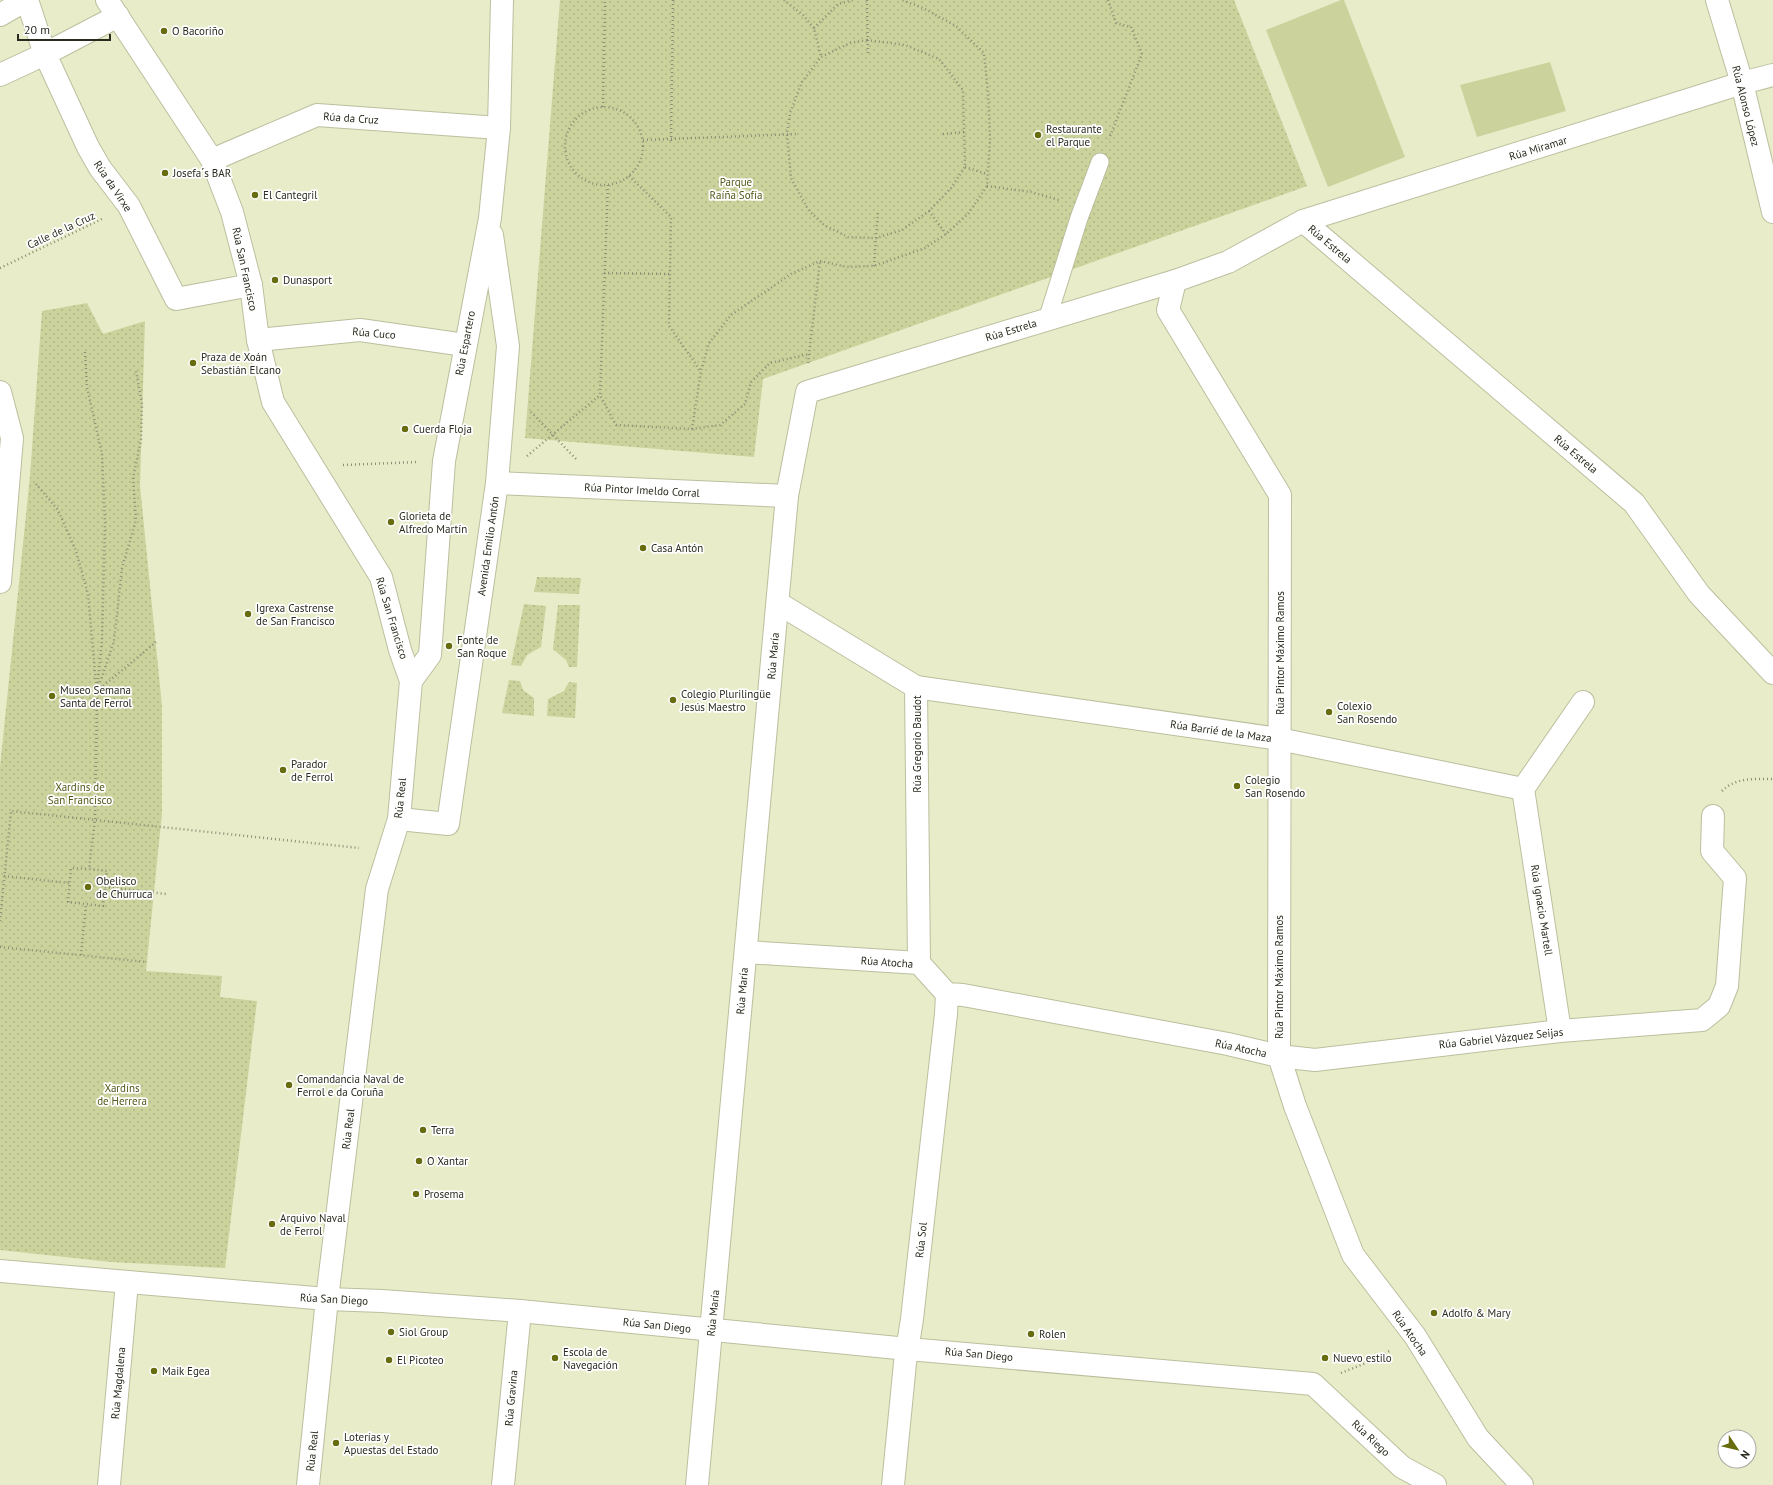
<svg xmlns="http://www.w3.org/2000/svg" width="1773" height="1485" font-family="'PT Sans',sans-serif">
  <defs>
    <pattern id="green-dots" width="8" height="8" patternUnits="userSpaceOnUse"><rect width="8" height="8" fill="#ccd29c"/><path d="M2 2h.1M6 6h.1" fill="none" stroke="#afb486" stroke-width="1.8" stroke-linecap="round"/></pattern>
  </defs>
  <rect width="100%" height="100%" fill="#e8ecc9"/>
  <g fill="url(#green-dots)">
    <polygon points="560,0 1234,0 1307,186 763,379 754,457 525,438"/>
    <polygon points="87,303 103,334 145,321 140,486 162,706 162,813 146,971 222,976 220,997 257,1001 225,1268 111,1262 0,1250 0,767 30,476 42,311"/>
    <polygon points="537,577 581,578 579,594 534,592"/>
    <polygon points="524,604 546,606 541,647 527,655 521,666 511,665"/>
    <polygon points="558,605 580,605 577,667 569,667 566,660 553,649"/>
    <polygon points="509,680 520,681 523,690 534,698 534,716 502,713"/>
    <polygon points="569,682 577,683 575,718 547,716 548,699 564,691"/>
  </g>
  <g fill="#ccd29c">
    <polygon points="1341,0 1344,0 1405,157 1328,187 1266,30"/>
    <polygon points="1550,62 1566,111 1477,137 1460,85"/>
  </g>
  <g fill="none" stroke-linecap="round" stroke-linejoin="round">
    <g stroke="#bcbf9e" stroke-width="19">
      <polyline id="service" points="1047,320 1079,218 1100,162"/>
    </g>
    <g stroke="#bcbf9e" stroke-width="24">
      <g id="pedestrian">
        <polyline points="27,0 45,54 88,147 100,168 129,206 176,299 251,285"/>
        <polyline points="0,15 26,0"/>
        <polyline points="212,160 317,115 499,128"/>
        <polyline points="258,340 360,330 465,345"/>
      </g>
    </g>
    <g stroke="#bcbf9e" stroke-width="24">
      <g id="minor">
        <polyline points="107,0 212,160 232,212 251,285 258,340 273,402 381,577 400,650 411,681 399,819 377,889 327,1299 308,1485"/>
        <polyline points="1717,0 1742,83 1773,212"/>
        <polyline points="0,75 45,54 118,16"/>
        <polyline points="1303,221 1634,503 1699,594 1773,673"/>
        <polyline points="1175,281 1168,310 1280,495 1279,1056 1315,1060 1560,1031 1702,1020 1719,1006 1727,986 1735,878 1712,851 1713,816"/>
        <polyline points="0,392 12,438 0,582"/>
        <polyline points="497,483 787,496"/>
        <polyline points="778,603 916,687 919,963"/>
        <polyline points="411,681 430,655 444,461 490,218 499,128 502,0"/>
        <polyline points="916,687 1279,739 1523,789"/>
        <polyline points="1523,789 1560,1031"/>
        <polyline points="1523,789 1583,702"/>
        <polyline points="399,819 448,824 497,483 508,346 492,235"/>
        <polyline points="746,952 919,963 947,994 963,995 1228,1044 1279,1056 1295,1106 1353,1255 1415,1336 1478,1438 1522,1485"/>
        <polyline points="0,1271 327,1299 382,1301 520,1311 908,1349 1313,1384 1402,1467 1435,1485"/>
        <polyline points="109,1485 127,1282"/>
        <polyline points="503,1485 520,1311"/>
        <polyline points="697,1485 787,496 807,392 1175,281 1228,262 1303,221 1742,83 1773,75"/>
        <polyline points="893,1485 905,1363 912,1319 946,1014 947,994"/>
      </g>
    </g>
    <g stroke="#8c8f77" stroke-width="2.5" stroke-dasharray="1 3" stroke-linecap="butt">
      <polyline points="784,0 803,15 814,28 821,57"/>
      <polyline points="867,0 868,56"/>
      <polyline points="1108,0 1116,23 1131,27 1142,54 1109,139"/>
      <polyline points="814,28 838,4 853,0"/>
      <polygon points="867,40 905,45 939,59 963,90 965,167 951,188 929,211 902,230 876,238 848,237 824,225 809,211 791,178 787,134 790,113 802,82 821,57 850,43"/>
      <polyline points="603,107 605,0"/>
      <circle cx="604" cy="146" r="39"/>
      <polyline points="943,134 965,132"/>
      <polyline points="643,140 797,134"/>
      <polyline points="671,141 673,0"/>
      <polyline points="965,167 987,174"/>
      <polyline points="629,176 671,217 669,326 700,370"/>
      <polyline points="608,185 600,395 616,425 692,429 720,425 745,404 751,382 770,363 809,354"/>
      <polyline points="987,186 1031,192 1059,200"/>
      <polyline points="929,211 946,234"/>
      <polyline points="874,266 878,210"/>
      <polyline points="0,268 104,218"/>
      <polyline points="604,273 670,274"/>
      <polyline points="85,352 87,387 102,454 105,523 102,640 97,691 95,819 89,869 107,871 103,906 68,902 71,868 89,869"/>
      <polyline points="808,363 820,261"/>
      <polyline points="531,412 576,459"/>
      <polyline points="692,429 701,371 709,343 731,315 791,274 820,261 847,267 874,266 925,248 946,234 968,214 987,186 990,139 988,92 984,53 956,26 923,8 902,0"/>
      <polyline points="527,456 600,395"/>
      <polyline points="343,465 418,462"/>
      <polyline points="36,484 58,510 76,551 88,594 96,683"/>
      <polyline points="99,686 114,641 122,568 136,520 133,478 141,440 142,404 136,371"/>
      <polyline points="97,691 156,642"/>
      <path d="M1722 791C1736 777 1755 779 1773 779"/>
      <polyline points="4,876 69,883"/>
      <polyline points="105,887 166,894"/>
      <polyline points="0,921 11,811 359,848"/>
      <polyline points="0,947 147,962"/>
      <polyline points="81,955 86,904"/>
      <polyline points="1341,1373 1376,1359 1391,1350"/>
    </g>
    <use href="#service" stroke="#fff" stroke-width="17"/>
    <use href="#pedestrian" stroke="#fff" stroke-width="22"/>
    <use href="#minor" stroke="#fff" stroke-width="22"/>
  </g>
  <g fill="#676c0e" stroke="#fff" stroke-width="1.5">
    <circle cx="164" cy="31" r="4"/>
    <circle cx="1038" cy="135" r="4"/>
    <circle cx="165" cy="173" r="4"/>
    <circle cx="255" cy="195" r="4"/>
    <circle cx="275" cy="280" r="4"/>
    <circle cx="193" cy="363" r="4"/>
    <circle cx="405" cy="429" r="4"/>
    <circle cx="391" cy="522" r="4"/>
    <circle cx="643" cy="548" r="4"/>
    <circle cx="248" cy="614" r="4"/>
    <circle cx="449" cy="646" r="4"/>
    <circle cx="52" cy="696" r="4"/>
    <circle cx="673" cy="700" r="4"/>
    <circle cx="1329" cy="712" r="4"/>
    <circle cx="283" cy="770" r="4"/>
    <circle cx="1237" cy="786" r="4"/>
    <circle cx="88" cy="887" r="4"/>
    <circle cx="289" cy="1085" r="4"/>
    <circle cx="423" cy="1130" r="4"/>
    <circle cx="419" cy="1161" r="4"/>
    <circle cx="416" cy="1194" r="4"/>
    <circle cx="272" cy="1224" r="4"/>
    <circle cx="1434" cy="1313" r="4"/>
    <circle cx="391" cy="1332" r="4"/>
    <circle cx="1031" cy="1334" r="4"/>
    <circle cx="555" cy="1358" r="4"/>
    <circle cx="1325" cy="1358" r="4"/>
    <circle cx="389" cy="1360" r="4"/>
    <circle cx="154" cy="1371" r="4"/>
    <circle cx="336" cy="1443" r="4"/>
  </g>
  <g text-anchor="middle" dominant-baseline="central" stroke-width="3.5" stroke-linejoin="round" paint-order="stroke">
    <g font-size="11" fill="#292b1e" stroke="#fff" text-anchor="start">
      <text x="172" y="31">O Bacoriño</text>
      <text x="1046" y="129">Restaurante<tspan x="1046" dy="13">el Parque</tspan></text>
      <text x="173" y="173">Josefa´s BAR</text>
      <text x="263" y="195">El Cantegril</text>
      <text x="283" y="280">Dunasport</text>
      <text x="201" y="357">Praza de Xoán<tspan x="201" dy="13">Sebastián Elcano</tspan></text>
      <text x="413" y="429">Cuerda Floja</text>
      <text x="399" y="516">Glorieta de<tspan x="399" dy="13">Alfredo Martín</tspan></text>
      <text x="651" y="548">Casa Antón</text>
      <text x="256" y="608">Igrexa Castrense<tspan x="256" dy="13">de San Francisco</tspan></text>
      <text x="457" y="640">Fonte de<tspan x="457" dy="13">San Roque</tspan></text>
      <text x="60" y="690">Museo Semana<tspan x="60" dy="13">Santa de Ferrol</tspan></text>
      <text x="681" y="694">Colegio Plurilingüe<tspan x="681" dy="13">Jesús Maestro</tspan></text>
      <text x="1337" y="706">Colexio<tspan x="1337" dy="13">San Rosendo</tspan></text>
      <text x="291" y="764">Parador<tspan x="291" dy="13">de Ferrol</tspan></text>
      <text x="1245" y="780">Colegio<tspan x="1245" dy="13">San Rosendo</tspan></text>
      <text x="96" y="881">Obelisco<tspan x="96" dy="13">de Churruca</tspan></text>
      <text x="297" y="1079">Comandancia Naval de<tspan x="297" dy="13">Ferrol e da Coruña</tspan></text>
      <text x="431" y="1130">Terra</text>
      <text x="427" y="1161">O Xantar</text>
      <text x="424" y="1194">Prosema</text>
      <text x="280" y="1218">Arquivo Naval<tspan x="280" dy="13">de Ferrol</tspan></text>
      <text x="1442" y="1313">Adolfo &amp; Mary</text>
      <text x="399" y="1332">Siol Group</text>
      <text x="1039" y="1334">Rolen</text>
      <text x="563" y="1352">Escola de<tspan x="563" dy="13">Navegación</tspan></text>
      <text x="1333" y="1358">Nuevo estilo</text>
      <text x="397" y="1360">El Picoteo</text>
      <text x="162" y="1371">Maik Egea</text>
      <text x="344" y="1437">Loterías y<tspan x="344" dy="13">Apuestas del Estado</tspan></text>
    </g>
    <g font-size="11" fill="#292b1e" stroke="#fff">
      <text transform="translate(1746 106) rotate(76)">Rúa Alonso López</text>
      <text transform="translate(351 118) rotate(4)">Rúa da Cruz</text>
      <text transform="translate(1538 148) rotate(-17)">Rúa Miramar</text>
      <text transform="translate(113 186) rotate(56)">Rúa da Virxe</text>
      <text transform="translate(61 230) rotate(-25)">Calle de la Cruz</text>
      <text transform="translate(1330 244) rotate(40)">Rúa Estrela</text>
      <text transform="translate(245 269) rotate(78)">Rúa San Francisco</text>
      <text transform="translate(1011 330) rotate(-17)">Rúa Estrela</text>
      <text transform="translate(374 333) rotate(5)">Rúa Cuco</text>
      <text transform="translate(465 343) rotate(-79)">Rúa Espartero</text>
      <text transform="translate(1576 454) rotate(40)">Rúa Estrela</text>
      <text transform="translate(642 490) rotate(3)">Rúa Pintor Imeldo Corral</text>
      <text transform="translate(488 546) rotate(-82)">Avenida Emilio Antón</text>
      <text transform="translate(392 618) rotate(73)">Rúa San Francisco</text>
      <text transform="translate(1280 653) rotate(-90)">Rúa Pintor Máximo Ramos</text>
      <text transform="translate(773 656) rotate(-85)">Rúa María</text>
      <text transform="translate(1221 731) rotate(8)">Rúa Barrié de la Maza</text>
      <text transform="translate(917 744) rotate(-90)">Rúa Gregorio Baudot</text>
      <text transform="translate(400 798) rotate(-84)">Rúa Real</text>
      <text transform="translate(1542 910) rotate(81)">Rúa Ignacio Martell</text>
      <text transform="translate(887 962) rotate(4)">Rúa Atocha</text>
      <text transform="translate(1279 977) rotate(-90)">Rúa Pintor Máximo Ramos</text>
      <text transform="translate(742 991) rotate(-85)">Rúa María</text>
      <text transform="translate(1501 1038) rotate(-6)">Rúa Gabriel Vázquez Seijas</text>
      <text transform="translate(1241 1048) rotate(12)">Rúa Atocha</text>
      <text transform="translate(348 1129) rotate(-83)">Rúa Real</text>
      <text transform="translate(921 1240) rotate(-84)">Rúa Sol</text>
      <text transform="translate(334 1299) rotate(3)">Rúa San Diego</text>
      <text transform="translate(713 1313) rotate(-84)">Rúa María</text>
      <text transform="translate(657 1325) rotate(6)">Rúa San Diego</text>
      <text transform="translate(1410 1333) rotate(55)">Rúa Atocha</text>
      <text transform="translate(979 1354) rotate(5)">Rúa San Diego</text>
      <text transform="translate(118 1383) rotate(-85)">Rúa Magdalena</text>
      <text transform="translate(511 1398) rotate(-85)">Rúa Gravina</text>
      <text transform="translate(1371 1438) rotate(43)">Rúa Riego</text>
      <text transform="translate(312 1451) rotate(-84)">Rúa Real</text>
    </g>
    <g font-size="11" fill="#545819" stroke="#fff">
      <text x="736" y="182">Parque<tspan x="736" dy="13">Raíña Sofía</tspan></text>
      <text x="80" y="787">Xardíns de<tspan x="80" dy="13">San Francisco</tspan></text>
      <text x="122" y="1088">Xardíns<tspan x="122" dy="13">de Herrera</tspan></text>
    </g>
  </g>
  <g transform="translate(1737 1449) rotate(125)"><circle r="19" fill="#ffffff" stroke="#a9aaa5"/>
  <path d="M0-3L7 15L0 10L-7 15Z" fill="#676c0e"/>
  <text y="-6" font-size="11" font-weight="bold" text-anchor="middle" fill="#292b1e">N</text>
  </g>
  <path d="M18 34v6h92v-6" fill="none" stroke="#292b1e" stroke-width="2"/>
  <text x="24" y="34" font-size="12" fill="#292b1e" stroke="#ffffff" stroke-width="3" paint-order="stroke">20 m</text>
</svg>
